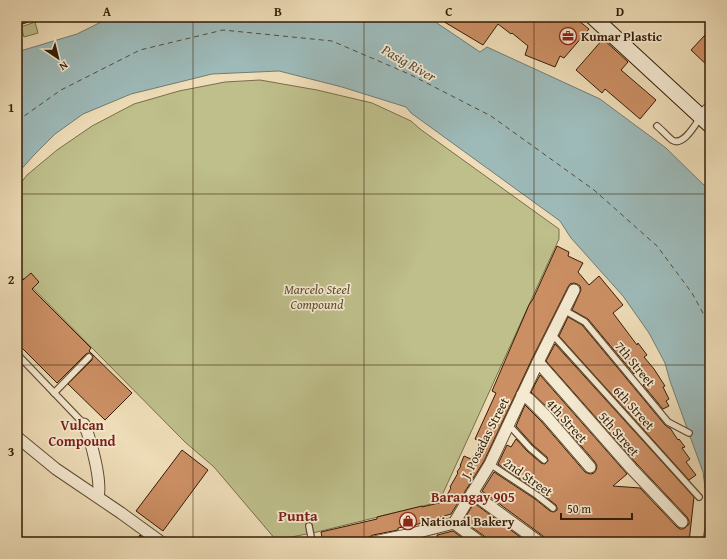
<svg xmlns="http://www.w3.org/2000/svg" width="727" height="559" font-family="'Gentium Book Plus',serif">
  <rect width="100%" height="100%" fill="#eeddb8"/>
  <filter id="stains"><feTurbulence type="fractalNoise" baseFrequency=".005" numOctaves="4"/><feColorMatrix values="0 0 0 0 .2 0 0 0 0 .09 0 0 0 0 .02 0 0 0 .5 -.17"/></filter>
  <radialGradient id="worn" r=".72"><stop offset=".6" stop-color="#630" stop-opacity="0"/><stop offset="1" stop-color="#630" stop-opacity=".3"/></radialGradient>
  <g fill="#bebf8b" stroke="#7a6e48">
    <polygon points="35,22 38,33 24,37 21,27"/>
    <polygon points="260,80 317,90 372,103 411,121 420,129 559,229 559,239 439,502 317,532 276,540 214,467 185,442 17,272 17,188 27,175 57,150 92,126 134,104 179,91 225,82"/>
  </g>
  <polygon fill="#9dbab9" stroke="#737b71" points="111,17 428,17 480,52 487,47 600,99 666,148 710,191 710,542 702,542 705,528 706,495 703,472 670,381 665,363 649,333 623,296 571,238 560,221 411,113 406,107 342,87 279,71 212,74 131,94 83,114 55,134 34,155 17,174 17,52 77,34"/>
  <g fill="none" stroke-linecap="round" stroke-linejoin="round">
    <polyline stroke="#544c3b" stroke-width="1" stroke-dasharray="5 4" stroke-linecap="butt" points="17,121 61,90 140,50 223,30 332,41 409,74 491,116 594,190 657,246 692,293 710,326"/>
  </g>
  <g fill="#cc8f64" stroke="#351d05">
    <polygon points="17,17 38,17 39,18 17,26"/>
    <polygon points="436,17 574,17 589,29 564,58 560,56 555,67 525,55 528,46 512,33 511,34 498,24 483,45"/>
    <polygon points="705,35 710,40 710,68 691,50"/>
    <polygon points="603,39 628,62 621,70 656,100 640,119 605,89 602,93 576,70"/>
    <polygon points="557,246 569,252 568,256 583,263 578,272 589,285 599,276 623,305 613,313 637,345 638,343 647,355 644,357 654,369 665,386 663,387 669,399 666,401 669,406 663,409 643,385 650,380 641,368 634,374 588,319 572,310 581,290 580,286 577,284 574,283 570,284 568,287 532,359 484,461 451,514 437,518 440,519 437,520 438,519 414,525 413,525 398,528 398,530 373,535 369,537 367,541 365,542 323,542 321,532 377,519 377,517 422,506 422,507 443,502 451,488 450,487 458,473 457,472 461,466 460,466 464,456 471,459 473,456 474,456 480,442 475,439 496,393 492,391 529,305 533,299"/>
    <polygon points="31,273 39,282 32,289 91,348 89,351 132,393 105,420 68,384 92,360 93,356 92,354 88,353 86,354 57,383 17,343 17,274 23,280"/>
    <polygon points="568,317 582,325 665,425 669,428 670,428 678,440 679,439 685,447 682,448 690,459 686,462 696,475 689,480 559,336"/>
    <polygon points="555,344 694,497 689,542 546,542 545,539 543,536 482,491 494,472 535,499 550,511 554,512 557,510 557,508 556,505 541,493 498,464 507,445 511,447 516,439 527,451 541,463 545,464 548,461 547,457 533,445 516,426 525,405 541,421 585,472 587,473 591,474 594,473 596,470 597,466 595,462 551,411 531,392 540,375 627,474 613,486 640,488 677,527 680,529 683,529 686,527 689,524 689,521 687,517 636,463 546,361"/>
    <polygon points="182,450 208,470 163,531 136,511"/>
    <polygon points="474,503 527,542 487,542 486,539 484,536 463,521"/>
    <polygon points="453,531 468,542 437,542 437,535"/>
    <polygon points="140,535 149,542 134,542"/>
  </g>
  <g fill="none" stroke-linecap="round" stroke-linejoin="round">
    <g stroke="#634d32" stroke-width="8">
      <g id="service">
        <path d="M657 126C662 130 667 136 672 140 683 147 695 125 700 118"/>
        <polyline points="564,310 585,322 668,422 689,433"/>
        <polyline points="552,334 699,497"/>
        <polyline points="17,354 84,424"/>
        <polyline points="54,393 89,357"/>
        <polyline points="509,425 530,448 544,460"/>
        <polyline points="490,464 538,496 553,508"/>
        <polyline points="309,526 312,542"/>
      </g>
    </g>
    <g stroke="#634d32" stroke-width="13">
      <g id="minor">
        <polyline points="701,117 710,107"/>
        <polyline points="538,362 631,468 682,522"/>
        <polyline points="522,395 529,399 546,416 590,467"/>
        <path d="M84 424C91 440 102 481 98 497"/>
        <polyline points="17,437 56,469 121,513 161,542"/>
        <polyline points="472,493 539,542"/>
        <polyline points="454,523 480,542"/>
        <polyline points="374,542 407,535 454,523 490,464 538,362 574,290"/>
      </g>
    </g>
    <g stroke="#351d05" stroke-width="17">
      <polyline id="secondary" points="593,17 710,125"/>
    </g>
    <use href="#service" stroke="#f4e9d1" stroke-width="5.5"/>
    <use href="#minor" stroke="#f4e9d1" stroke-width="11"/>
    <use href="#secondary" stroke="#f4e9d1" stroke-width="15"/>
  </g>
  <path fill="none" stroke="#351d05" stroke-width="1" stroke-opacity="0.55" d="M193 17V542M364 17V542M534 17V542M17 194H710M17 365H710"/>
  <defs>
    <g id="office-ring" transform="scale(0.9)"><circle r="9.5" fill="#f4e9d1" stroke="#8f2418" stroke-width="1.5"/><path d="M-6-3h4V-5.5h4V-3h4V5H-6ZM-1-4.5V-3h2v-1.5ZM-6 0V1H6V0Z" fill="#8f2418"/></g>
    <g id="shop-ring" transform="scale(0.9)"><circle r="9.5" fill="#f4e9d1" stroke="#8f2418" stroke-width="1.5"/><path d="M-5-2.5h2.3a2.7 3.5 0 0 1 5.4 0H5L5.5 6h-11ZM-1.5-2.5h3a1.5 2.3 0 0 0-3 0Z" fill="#8f2418"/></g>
  </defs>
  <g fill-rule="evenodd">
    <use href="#office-ring" x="568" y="36"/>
    <use href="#shop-ring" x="408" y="521"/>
  </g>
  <g text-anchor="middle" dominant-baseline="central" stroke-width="3.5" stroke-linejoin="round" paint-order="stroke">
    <g font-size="13" font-weight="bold" fill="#351d05" stroke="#f4e9d1" text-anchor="start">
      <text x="581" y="36">Kumar Plastic</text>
      <text x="421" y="521">National Bakery</text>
    </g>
    <g font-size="13" font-style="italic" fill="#5e4e2d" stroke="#f4e9d1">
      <text x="317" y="289">Marcelo Steel<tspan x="317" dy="15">Compound</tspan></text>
    </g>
    <g font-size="13" fill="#351d05" stroke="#f4e9d1">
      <text transform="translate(635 364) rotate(50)">7th Street</text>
      <text transform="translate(634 408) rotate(48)">6th Street</text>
      <text transform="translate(567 421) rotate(48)">4th Street</text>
      <text transform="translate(619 434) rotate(49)">5th Street</text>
      <text transform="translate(485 438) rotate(-63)">J. Posadas Street</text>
      <text transform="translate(528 477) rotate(35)">2nd Street</text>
    </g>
    <g font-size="14" font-style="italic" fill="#544c3b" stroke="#f4e9d1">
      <text transform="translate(409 63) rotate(30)">Pasig River</text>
    </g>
    <g font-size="14" font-weight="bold" fill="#7a1f14" stroke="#f4e9d1">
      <text x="82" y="425">Vulcan<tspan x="82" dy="16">Compound</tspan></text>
      <text x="473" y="497">Barangay 905</text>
    </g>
    <g font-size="15" font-weight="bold" fill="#7a1f14" stroke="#f4e9d1">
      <text x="298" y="515">Punta</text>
    </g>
  </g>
  <rect width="727" height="559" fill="none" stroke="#eeddb8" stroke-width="44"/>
  <g transform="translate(58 58) rotate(145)" stroke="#f4e9d1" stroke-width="3" paint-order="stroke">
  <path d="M0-3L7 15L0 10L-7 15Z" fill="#351d05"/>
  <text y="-6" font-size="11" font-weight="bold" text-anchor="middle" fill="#351d05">N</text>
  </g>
  <path d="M561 513v6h71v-6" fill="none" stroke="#351d05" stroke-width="2"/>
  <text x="567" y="513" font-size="12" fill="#351d05" stroke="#f4e9d1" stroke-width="3" paint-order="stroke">50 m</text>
  <rect x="22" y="22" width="683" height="515" fill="none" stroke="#351d05" stroke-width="1.5"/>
  <g font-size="13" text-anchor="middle" font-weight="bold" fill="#351d05">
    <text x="107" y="16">A</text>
    <text x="278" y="16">B</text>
    <text x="449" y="16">C</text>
    <text x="620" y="16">D</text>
    <text x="11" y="112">1</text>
    <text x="11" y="284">2</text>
    <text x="11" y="456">3</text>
  </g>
  <rect width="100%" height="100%" filter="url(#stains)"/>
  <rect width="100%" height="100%" fill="url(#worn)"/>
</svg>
